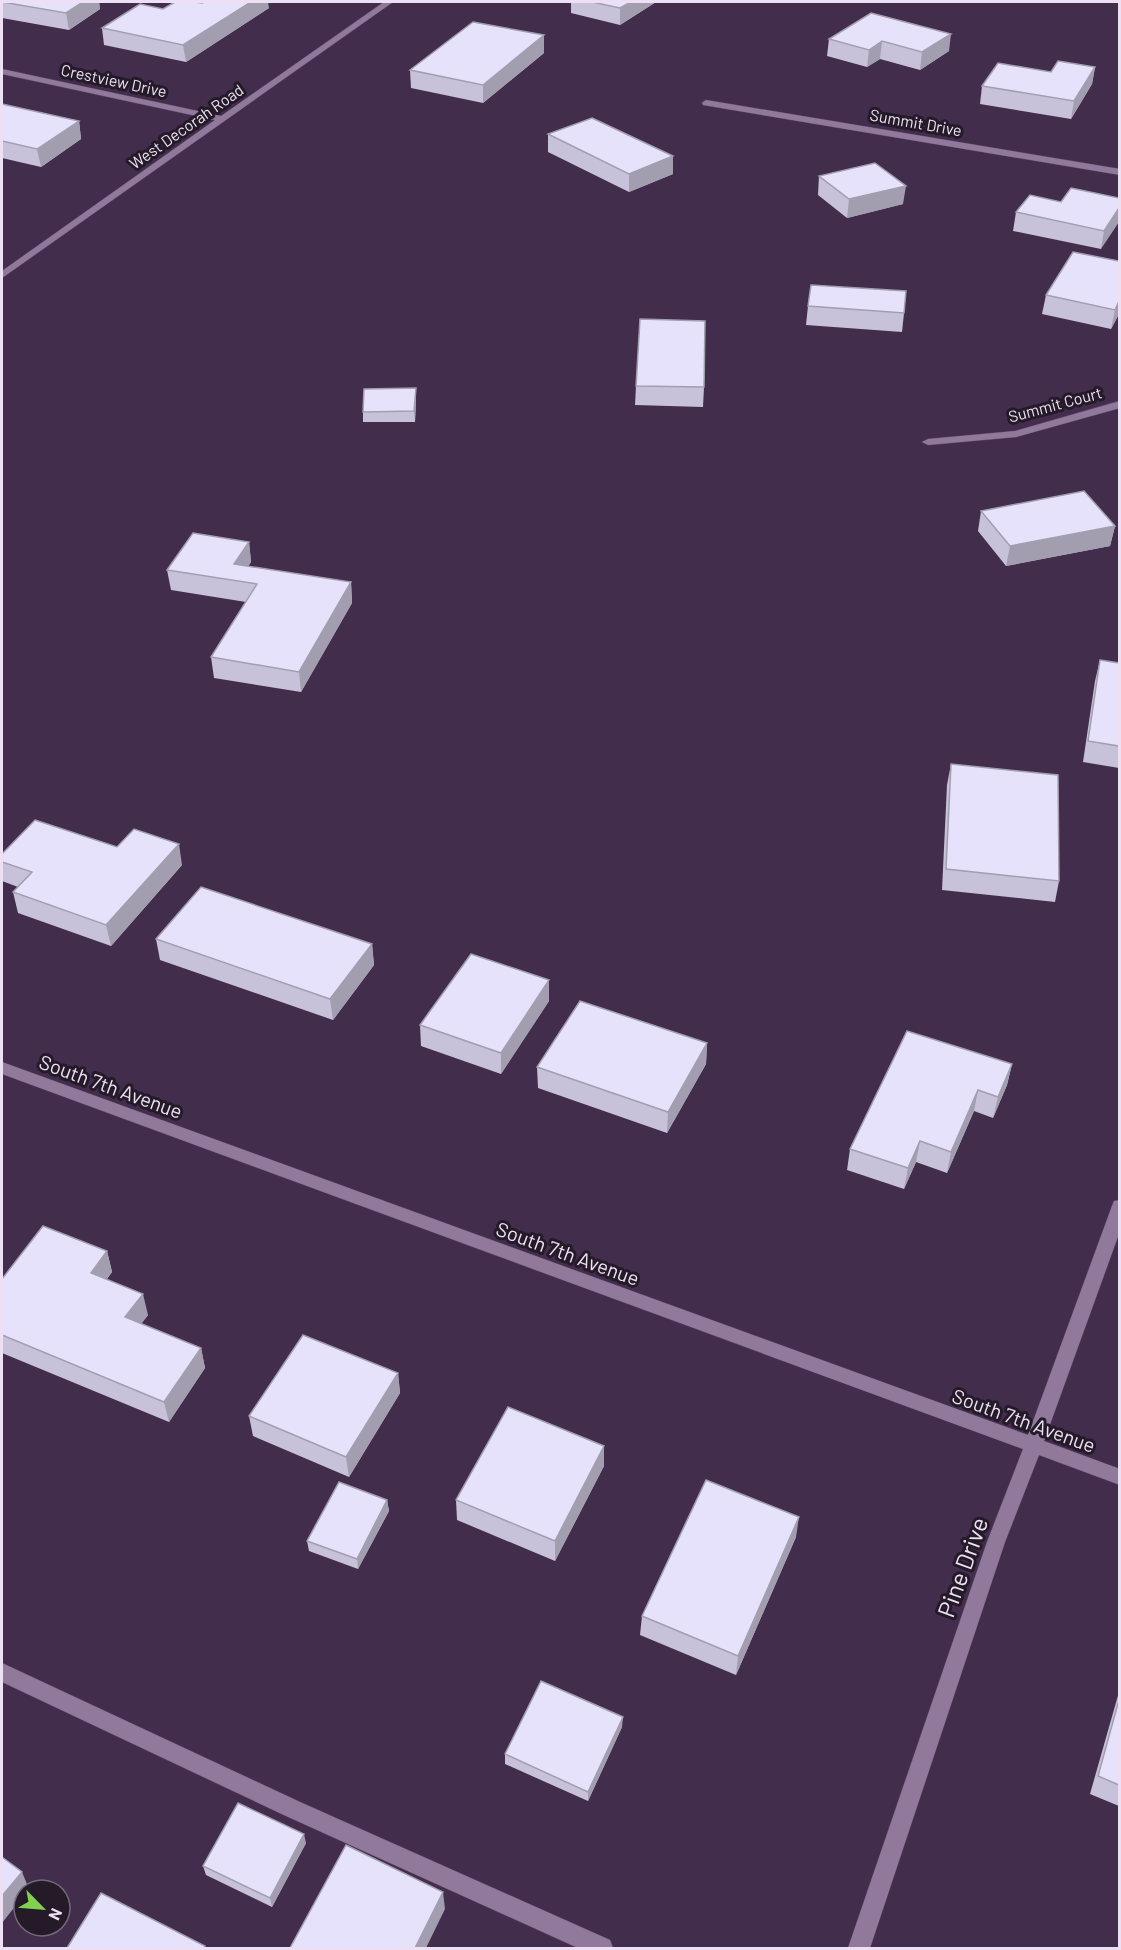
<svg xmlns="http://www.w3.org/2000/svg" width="1121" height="1950" font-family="Barlow,sans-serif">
  <rect width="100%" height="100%" fill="#422d4c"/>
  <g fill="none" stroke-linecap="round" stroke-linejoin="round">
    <g stroke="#5c4a64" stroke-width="1">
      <g id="minor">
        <polygon points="384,2 393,2 2,278 2,271 215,120 2,74 2,69 221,116"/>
        <polygon points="706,100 1120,169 1120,175 703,105 702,103"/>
        <polygon points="1120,401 1120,408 1016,437 928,445 922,442 928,439 1015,431"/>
        <polygon points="2,1062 1028,1435 1112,1206 1114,1201 1120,1200 1120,1231 1044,1441 1120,1469 1120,1485 1039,1455 1005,1542 870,1948 848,1948 987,1542 1023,1449 2,1074"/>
        <polygon points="2,1663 300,1802 610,1940 613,1948 578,1948 286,1816 2,1682"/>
      </g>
    </g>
    <use href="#minor" fill="#91799c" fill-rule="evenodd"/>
  </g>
  <g fill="#c7c2d9">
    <polygon points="2,2 99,2 100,9 69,30 2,18"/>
    <polygon points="571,2 656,2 620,25 571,13"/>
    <polygon points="202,3 269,8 186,62 104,45 102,28 163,9"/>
    <polygon points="871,13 949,51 920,70 880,59 867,67 827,56 829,39"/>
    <polygon points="544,53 483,103 411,88 410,70"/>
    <polygon points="1095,67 1092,84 1071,119 980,104 982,86"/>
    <polygon points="2,104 79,121 81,139 41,167 2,158"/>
    <polygon points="548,134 673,174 629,192 548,152"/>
    <polygon points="819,176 903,204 847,218 818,195"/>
    <polygon points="1119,198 1101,249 1013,231 1016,212 1061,202"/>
    <polygon points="1119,261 1119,314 1111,329 1042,314 1046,295"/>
    <polygon points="808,306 904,313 902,332 806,325"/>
    <polygon points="636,386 704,387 703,407 635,405"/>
    <polygon points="416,399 415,422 363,422 363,412"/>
    <polygon points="981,511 1115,526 1110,546 1006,566 978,531"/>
    <polygon points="249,542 251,562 248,566 351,582 352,603 301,692 214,678 211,657 246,602 171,590 167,570"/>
    <polygon points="1100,660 1119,663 1119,768 1083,762 1095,681"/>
    <polygon points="951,764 1059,881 1055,902 942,890 947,785"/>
    <polygon points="117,847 182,865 111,946 18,913 13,892 18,887 2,881 2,854"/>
    <polygon points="156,939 372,944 374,965 333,1020 160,960"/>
    <polygon points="549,980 549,1001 501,1074 421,1046 420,1025"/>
    <polygon points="707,1043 706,1064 667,1133 538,1088 537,1067"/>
    <polygon points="1012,1064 1007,1085 993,1118 974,1111 947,1173 916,1162 904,1189 847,1170 850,1149"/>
    <polygon points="107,1251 112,1272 107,1279 148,1315 141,1324 201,1348 205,1368 169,1422 2,1353 2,1279"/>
    <polygon points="398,1373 400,1393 349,1477 253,1436 249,1416"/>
    <polygon points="604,1446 604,1466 555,1561 457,1520 456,1500"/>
    <polygon points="387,1500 389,1511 358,1569 309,1551 307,1541"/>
    <polygon points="796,1537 736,1675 640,1635 642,1616"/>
    <polygon points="1119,1692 1119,1806 1090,1794"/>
    <polygon points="622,1727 588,1801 505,1764 505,1754"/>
    <polygon points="306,1843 272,1907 206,1875 203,1866"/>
  </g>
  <g fill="#a29eb0">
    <polygon points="83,2 99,2 100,9 69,30 66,13"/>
    <polygon points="251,2 268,2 269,8 186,62 183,45"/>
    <polygon points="631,2 656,2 620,25 620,8"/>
    <polygon points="951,34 949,51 920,70 922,52"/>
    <polygon points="544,35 544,53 483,103 483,85"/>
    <polygon points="882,41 880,59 867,67 869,50"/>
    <polygon points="1095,67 1092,84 1071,119 1074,101"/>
    <polygon points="79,121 81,139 41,167 37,149"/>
    <polygon points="673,156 673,174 629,192 629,174"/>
    <polygon points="906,186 903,204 847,218 849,199"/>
    <polygon points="1119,208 1119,222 1101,249 1104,231"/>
    <polygon points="1119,301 1119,314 1111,329 1115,310"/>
    <polygon points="416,388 416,399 415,422 414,411"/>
    <polygon points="1115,526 1110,546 1006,566 1010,546"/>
    <polygon points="249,542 251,562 239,581 234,564"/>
    <polygon points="351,582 352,603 301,692 299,672"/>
    <polygon points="179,844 182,865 111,946 106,925"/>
    <polygon points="372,944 374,965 333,1020 330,999"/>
    <polygon points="549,980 549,1001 501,1074 501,1053"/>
    <polygon points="707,1043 706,1064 667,1133 668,1112"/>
    <polygon points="1012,1064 1007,1085 993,1118 998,1097"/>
    <polygon points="978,1090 974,1111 947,1173 951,1152"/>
    <polygon points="920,1141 916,1162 904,1189 908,1168"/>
    <polygon points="107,1251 112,1272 96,1293 91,1273"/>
    <polygon points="143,1294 148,1315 130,1338 125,1317"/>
    <polygon points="201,1348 205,1368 169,1422 164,1402"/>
    <polygon points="398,1373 400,1393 349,1477 346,1457"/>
    <polygon points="604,1446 604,1466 555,1561 555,1541"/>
    <polygon points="387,1500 389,1511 358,1569 357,1559"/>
    <polygon points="799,1517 796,1537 736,1675 738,1656"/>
    <polygon points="623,1717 622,1727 588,1801 588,1792"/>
    <polygon points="304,1834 306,1843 272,1907 270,1898"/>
    <polygon points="22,1872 29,1889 24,1890 24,1895 2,1923 2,1896"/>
    <polygon points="443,1892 445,1909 426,1948 415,1948"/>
  </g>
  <g fill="#e7e2fc" stroke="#a29eb0" stroke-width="1.5">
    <polygon points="2,2 83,2 66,13"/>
    <polygon points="175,2 195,2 202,3 205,2 251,2 183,45 102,28 140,4 163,9"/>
    <polygon points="592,2 631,2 620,8"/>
    <polygon points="871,13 951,34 922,52 882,41 869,50 829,39"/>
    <polygon points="473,22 544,35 483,85 410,70"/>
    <polygon points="1058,61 1095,67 1074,101 982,86 998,63 1051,72"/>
    <polygon points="2,104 79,121 37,149 2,141"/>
    <polygon points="592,118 673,156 629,174 548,134"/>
    <polygon points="875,163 906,186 849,199 819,176"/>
    <polygon points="1071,188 1119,198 1119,208 1104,231 1016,212 1030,195 1061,202"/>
    <polygon points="1073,252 1119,261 1119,301 1115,310 1046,295"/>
    <polygon points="811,285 906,291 904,313 808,306"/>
    <polygon points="640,319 705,321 704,387 636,386"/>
    <polygon points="416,388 414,411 363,412 364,389"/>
    <polygon points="1084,491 1115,526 1010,546 981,511"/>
    <polygon points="193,533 249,542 234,564 351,582 299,672 211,657 257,584 167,570"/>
    <polygon points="1100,660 1119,663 1119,746 1088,741"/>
    <polygon points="951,764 1058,775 1059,881 946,869"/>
    <polygon points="35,820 117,847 134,829 179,844 106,925 13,892 32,872 2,862 2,854"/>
    <polygon points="201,887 372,944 330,999 156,939"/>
    <polygon points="471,954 549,980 501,1053 420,1025"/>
    <polygon points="580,1001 707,1043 668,1112 537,1067"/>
    <polygon points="907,1031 1012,1064 998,1097 978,1090 951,1152 920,1141 908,1168 850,1149"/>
    <polygon points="43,1226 107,1251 91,1273 143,1294 125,1317 201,1348 164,1402 2,1335 2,1279"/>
    <polygon points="303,1335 398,1373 346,1457 249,1416"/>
    <polygon points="508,1407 604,1446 555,1541 456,1500"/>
    <polygon points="706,1480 799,1517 738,1656 642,1616"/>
    <polygon points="339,1482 387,1500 357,1559 307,1541"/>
    <polygon points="541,1681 623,1717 588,1792 505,1754"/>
    <polygon points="1119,1700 1119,1785 1098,1776"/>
    <polygon points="238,1803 304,1834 270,1898 203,1866"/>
    <polygon points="346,1845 443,1892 415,1948 290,1948"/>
    <polygon points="2,1857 22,1872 2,1896"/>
    <polygon points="101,1893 205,1946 204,1948 67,1948"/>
  </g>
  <g text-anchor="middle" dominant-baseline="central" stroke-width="6" stroke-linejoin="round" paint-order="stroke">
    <g font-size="16" fill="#ede0f4" stroke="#241a28">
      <text transform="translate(114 80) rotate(12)">Crestview Drive</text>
      <text transform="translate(916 122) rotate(10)">Summit Drive</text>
      <text transform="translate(186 126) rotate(-35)">West Decorah Road</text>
      <text transform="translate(1055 404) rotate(-15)">Summit Court</text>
    </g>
    <g font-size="20" fill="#ede0f4" stroke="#241a28">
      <text transform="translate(111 1086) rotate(20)">South 7th Avenue</text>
      <text transform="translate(568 1253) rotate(20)">South 7th Avenue</text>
      <text transform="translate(1024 1420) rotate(20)">South 7th Avenue</text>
    </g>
    <g font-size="24" fill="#ede0f4" stroke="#241a28">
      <text transform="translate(962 1567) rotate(-70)">Pine Drive</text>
    </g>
  </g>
  <rect width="1121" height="1950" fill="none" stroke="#ede0f4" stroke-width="6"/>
  <g transform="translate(42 1908) rotate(115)"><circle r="28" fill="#241a28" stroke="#74697a" stroke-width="1.5"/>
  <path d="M0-4.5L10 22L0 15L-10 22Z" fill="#82d04f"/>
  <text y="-9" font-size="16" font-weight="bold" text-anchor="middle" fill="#ede0f4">N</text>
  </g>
</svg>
